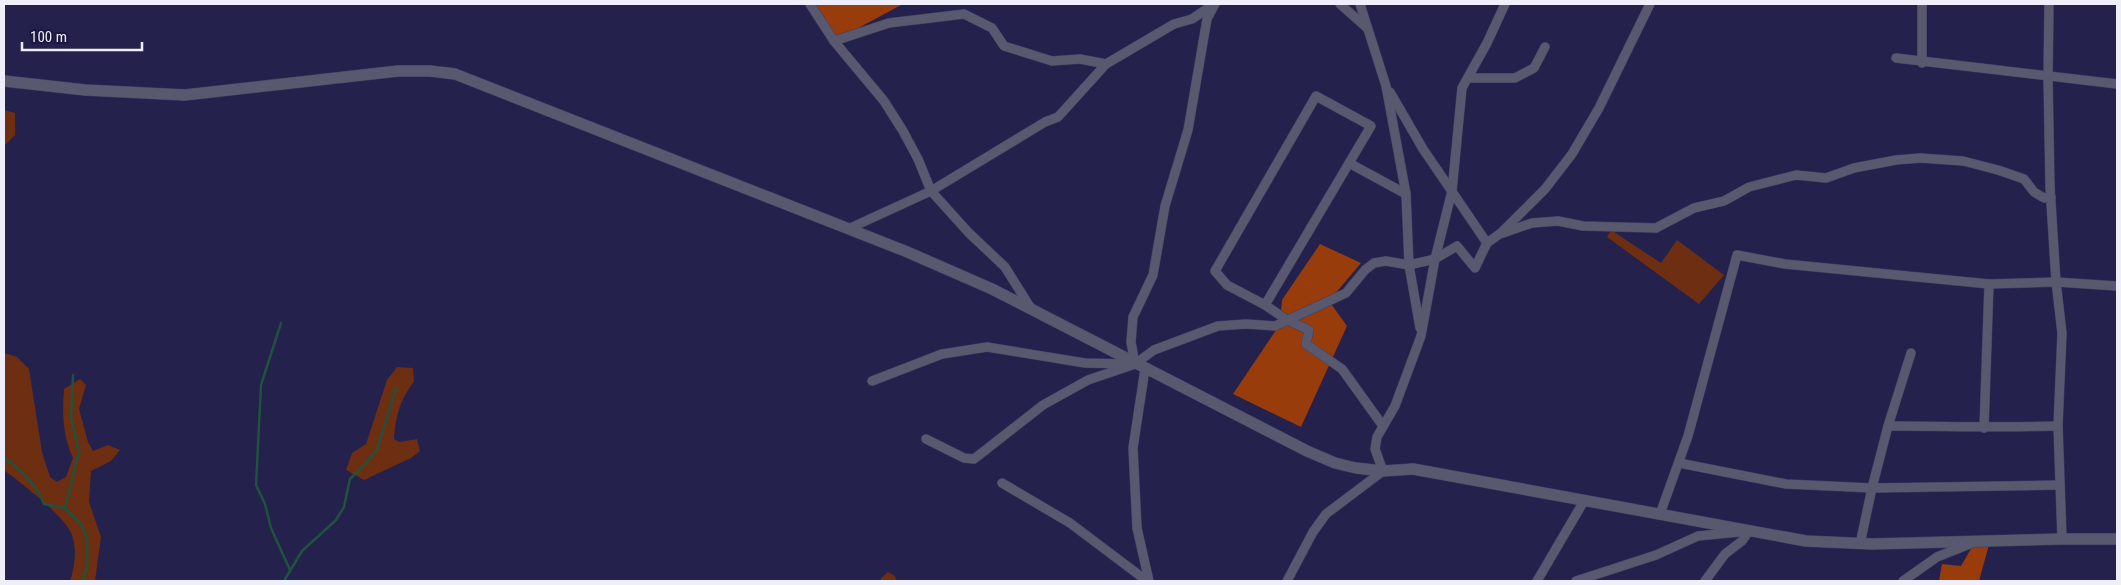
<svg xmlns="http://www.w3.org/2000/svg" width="2121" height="585" font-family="'Roboto Condensed',sans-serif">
  <rect width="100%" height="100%" fill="#24214c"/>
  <g fill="#6e2e11">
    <polygon points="4,110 15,113 15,135 4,146"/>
    <polygon points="1611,230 1661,263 1677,240 1724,275 1699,304 1607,237"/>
    <path d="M4 353 17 357 29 369 42 452 50 477 57 482 66 477 73 458C63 436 62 414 64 389L80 379 86 385 79 409 88 442 93 451 108 445 120 450 111 461 91 471 89 502 101 537 95 581H70C75 566 77 550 72 535 65 516 21 483 4 470Z"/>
    <path d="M397 367 413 368 414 382C399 400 396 417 394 439L399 442 417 439 420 451 411 458 364 480 346 470 352 453 366 444 387 380Z"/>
    <polygon points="888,572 895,576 896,581 881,581 881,578"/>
  </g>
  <g fill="#983c0c">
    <polygon points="810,4 903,4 834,41"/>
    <polygon points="1320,244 1361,263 1329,301 1347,326 1301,427 1233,394 1280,324 1282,300"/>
    <polygon points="1990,541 1979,581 1939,581 1942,564 1961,566 1975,542"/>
  </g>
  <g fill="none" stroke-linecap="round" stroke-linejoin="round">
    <g stroke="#1f533d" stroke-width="2.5">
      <polyline points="281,323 261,385 256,485 265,504 271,528 290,570"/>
      <path d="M4 458C19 468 38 486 44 504L65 508 82 525 87 539V567L82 581"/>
      <polyline points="65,508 79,452 71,417 73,375"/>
      <polyline points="284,581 302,551 336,520 344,507 350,479 368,461 377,449 396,388"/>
    </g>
    <g stroke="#403e64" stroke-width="10">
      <g id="minor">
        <polyline points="810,4 834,41 884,101 903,131 918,159 931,191 969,233 1005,267 1030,307"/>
        <polyline points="1340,4 1367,28"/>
        <polyline points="1360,4 1386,86 1406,194 1409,265 1420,328"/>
        <polyline points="2049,4 2048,77 2050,187 2056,282 2062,333 2058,426 2062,539"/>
        <polyline points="834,41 889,23 964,14 992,28 1004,46 1052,61 1080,59 1106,64"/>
        <polyline points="1896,58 2117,84"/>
        <polyline points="1922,63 1922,4"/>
        <polyline points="1468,78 1515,78 1534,68 1545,47"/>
        <polyline points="1390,92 1423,149 1487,243"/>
        <polyline points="1349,163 1406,194"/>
        <polyline points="848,229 931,191 1045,122 1058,117 1106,64 1174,24 1192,19 1214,4"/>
        <polyline points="1503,233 1532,223 1558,221 1583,226 1656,228 1694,208 1724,201 1749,187 1796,175 1826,178 1854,168 1896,160 1920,158 1963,161 1998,170 2024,179 2034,192 2044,198 2051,197"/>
        <polyline points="1265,305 1371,126 1316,96 1215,271 1227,285 1265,305 1287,320 1309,330 1306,344 1342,369 1383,426"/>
        <polyline points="1911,353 1888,426 1872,488 2060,485"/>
        <polyline points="1135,364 1131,342 1133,317 1153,275 1165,206 1188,130 1207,19 1215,4"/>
        <polyline points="1145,369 1133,448 1137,528 1149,581"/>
        <polyline points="872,381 942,354 987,347 1085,363 1127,364"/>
        <path d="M1888 426C1945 426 2001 428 2058 426"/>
        <polyline points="1984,428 1989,284"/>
        <polyline points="926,439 964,458 974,459 1043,405 1088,380 1135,364 1154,350 1218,326 1246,324 1275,326 1346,293 1365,270 1374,263 1386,261 1409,265 1435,259 1457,246 1475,268 1487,243 1501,233 1545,189 1572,154 1599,108 1650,4"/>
        <polyline points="1679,463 1786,484 1872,488 1860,544"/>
        <polyline points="1002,483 1070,523 1147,581"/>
        <polyline points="1660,514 1688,436 1737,255 1785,264 1989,284 2056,282 2117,286"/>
        <polyline points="1287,581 1313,532 1326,514 1383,471 1375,449 1377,437 1395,406 1421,336 1435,259 1452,191 1462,88 1487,43 1505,4"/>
        <polyline points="1537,581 1584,501"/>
        <polyline points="1576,581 1656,555 1698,536 1739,532"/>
        <polyline points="1705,581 1725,554 1742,541 1749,531"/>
        <polyline points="1903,581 1937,557 1972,543"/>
      </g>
    </g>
    <g stroke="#403e64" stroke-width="12">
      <polyline id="tertiary" points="4,81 85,90 185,95 398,71 430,71 455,74 905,251 992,289 1307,451 1335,463 1356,468 1383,471 1413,469 1806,541 1872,544 2062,539 2117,539"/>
    </g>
    <use href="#minor" stroke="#58596f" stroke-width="9"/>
    <use href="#tertiary" stroke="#58596f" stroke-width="11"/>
  </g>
  <rect width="2121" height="585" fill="none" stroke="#eeeffa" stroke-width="10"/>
  <path d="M22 42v8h120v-8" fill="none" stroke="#eeeffa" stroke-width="2.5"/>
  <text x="30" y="42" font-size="15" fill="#eeeffa" stroke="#1b1741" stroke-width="4" paint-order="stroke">100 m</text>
</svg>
